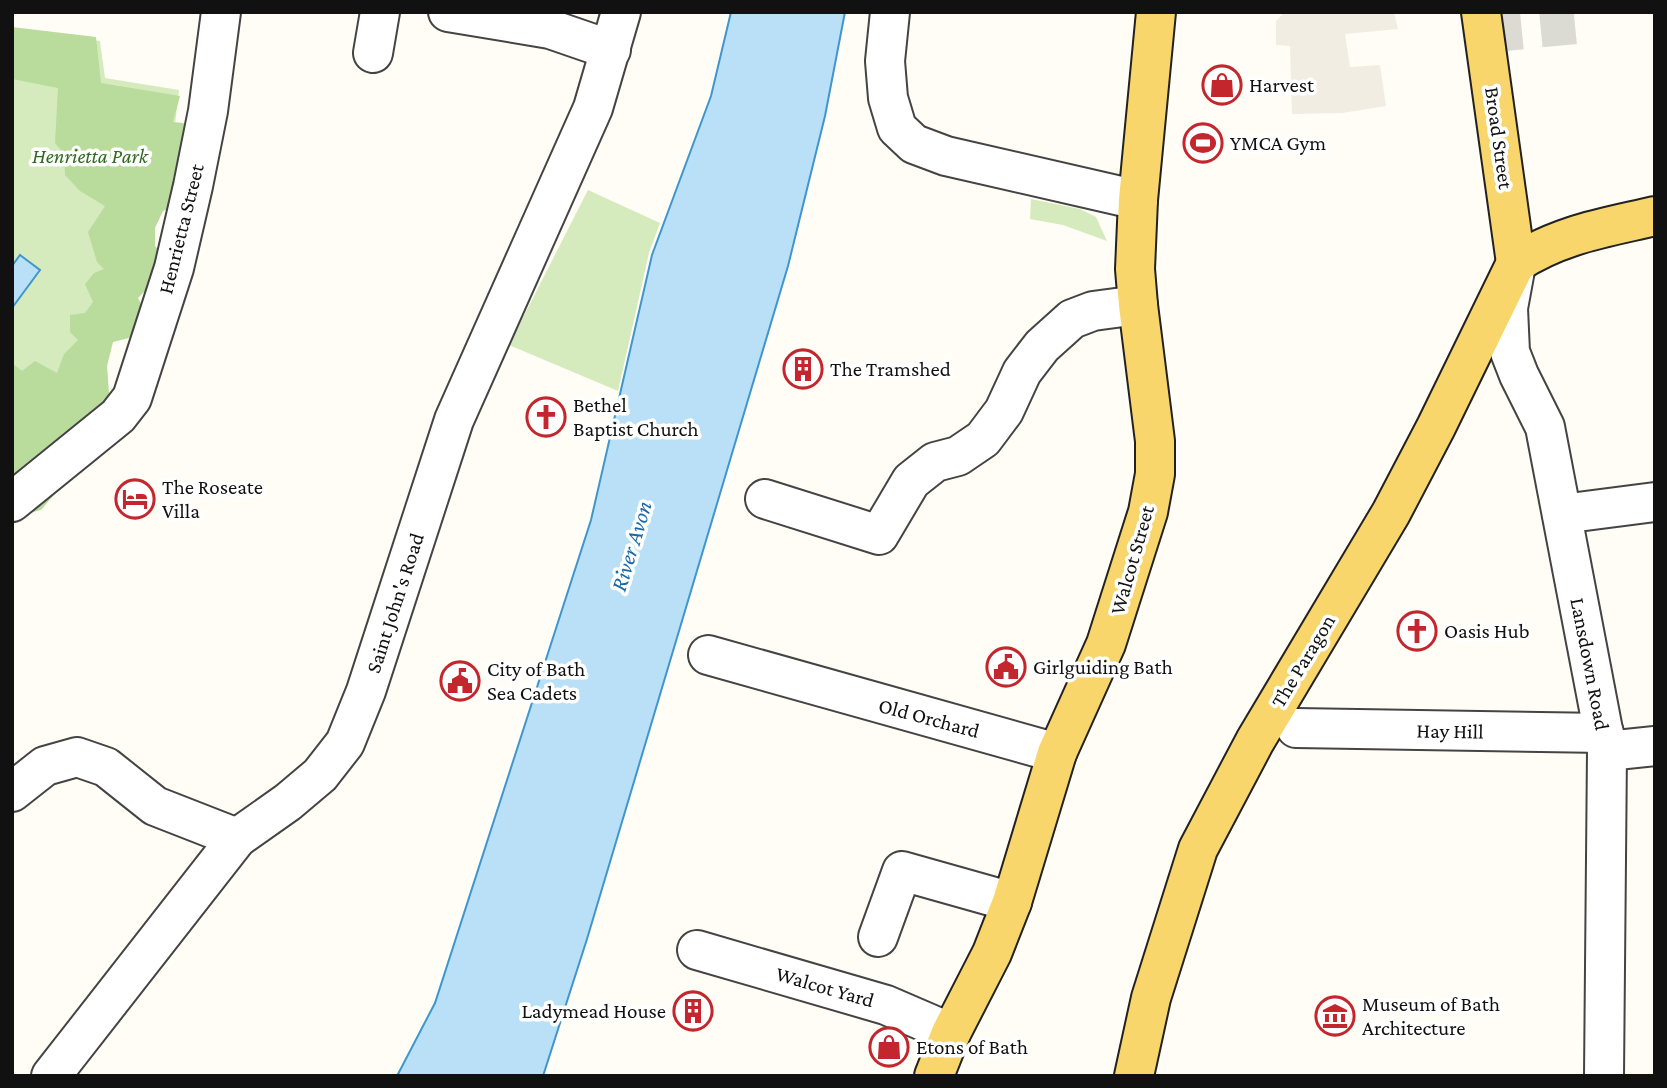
<svg xmlns="http://www.w3.org/2000/svg" width="1667" height="1088" font-family="'Crimson Pro',serif">
  <rect width="100%" height="100%" fill="#fffdf5"/>
  <g fill="#d5ebbd">
    <polygon points="12,28 100,41 105,78 179,90 173,142 163,188 12,475"/>
    <polygon points="588,190 660,223 649,253 618,391 509,345"/>
    <polygon points="1031,199 1080,209 1096,217 1107,241 1063,225 1030,219"/>
  </g>
  <polygon fill="#b9dc9c" points="12,27 96,37 101,83 180,96 173,122 183,123 196,131 181,203 163,211 155,228 155,246 167,260 158,278 138,298 144,310 129,338 113,342 107,366 110,406 99,428 70,429 71,445 64,483 41,510 14,517 12,517 12,363 22,371 35,361 57,373 64,354 78,340 70,332 70,315 85,313 93,302 85,284 94,273 104,269 97,262 88,232 105,206 80,191 65,175 64,154 55,143 58,88 12,79"/>
  <polygon fill="#f1ede2" points="1285,12 1394,12 1398,29 1345,34 1350,67 1380,65 1386,106 1342,113 1292,114 1290,46 1276,45 1276,21"/>
  <g fill="#b9e0f7" stroke="#3f96cf" stroke-width="2">
    <polygon points="731,12 845,12 825,116 788,266 587,939 543,1076 397,1076 435,1003 591,520 652,255 711,96"/>
    <polygon points="20,255 40,270 12,308 12,266"/>
  </g>
  <g fill="none" stroke-linecap="round" stroke-linejoin="round">
    <polyline stroke="#dbdad3" stroke-width="38" stroke-dasharray="38 19" stroke-linecap="butt" points="1484,34 1575,25"/>
    <g stroke="#444" stroke-width="42">
      <g id="minor">
        <polyline points="448,12 550,29 611,50"/>
        <polyline points="890,12 885,61 888,98 897,128 914,144 946,156 1138,200"/>
        <polyline points="373,53 380,12"/>
        <polyline points="1515,270 1508,308 1510,352 1519,375 1545,427 1607,751 1604,1076"/>
        <polyline points="765,499 879,535 911,481 935,462 958,456 983,439 1004,411 1022,372 1042,346 1072,319 1093,311 1138,305"/>
        <polyline points="12,502 118,416 132,398 174,268 193,186 208,111 221,12"/>
        <polyline points="1562,514 1655,502"/>
        <polyline points="708,655 1057,753"/>
        <polyline points="1296,728 1604,733"/>
        <polyline points="1607,751 1655,746"/>
        <polyline points="12,792 45,766 77,757 106,767 155,806 237,838"/>
        <polyline points="878,937 902,871 1012,902"/>
        <polyline points="697,950 886,1005 951,1033"/>
        <polyline points="51,1076 237,838 288,802 320,775 345,743 366,691 454,420 593,108 621,12"/>
      </g>
    </g>
    <g stroke="#222" stroke-width="42">
      <g id="major">
        <polyline points="1481,12 1516,263"/>
        <path d="M1516 263C1561 234 1604 228 1655 216"/>
        <polyline points="934,1076 951,1033 992,953 1012,902 1057,753 1106,644 1148,512 1155,474 1155,441 1138,305 1135,269 1138,200 1156,12"/>
        <polyline points="1134,1076 1151,998 1198,849 1255,741 1391,513 1436,427 1516,263"/>
      </g>
    </g>
    <use href="#minor" stroke="#fff" stroke-width="38"/>
    <use href="#major" stroke="#f9d66b" stroke-width="38"/>
  </g>
  <defs>
    <g id="shop-ring" transform="scale(2.0125)"><circle r="9.5" fill="#fff" stroke="#c4262e" stroke-width="1.5"/><path d="M-5-2.5h2.3a2.7 3.5 0 0 1 5.4 0H5L5.5 6h-11ZM-1.5-2.5h3a1.5 2.3 0 0 0-3 0Z" fill="#c4262e"/></g>
    <g id="stadium-ring" transform="scale(2.0125)"><circle r="9.5" fill="#fff" stroke="#c4262e" stroke-width="1.5"/><path d="M0-5a6.5 5 0 1 0 0 10a6.5 5 0 1 0 0-10ZM-3.5-1.8h7v3.6h-7Z" fill="#c4262e"/></g>
    <g id="building-ring" transform="scale(2.0125)"><circle r="9.5" fill="#fff" stroke="#c4262e" stroke-width="1.5"/><path d="M-4-6H4V6H1V3H-1V6H-4ZM-2.5-4.3h1.7v1.8h-1.7ZM.8-4.3h1.7v1.8H.8ZM-2.5-1h1.7V.8h-1.7ZM.8-1h1.7V.8H.8Z" fill="#c4262e"/></g>
    <g id="church-ring" transform="scale(2.0125)"><circle r="9.5" fill="#fff" stroke="#c4262e" stroke-width="1.5"/><path d="M-1.2-6h2.4v3.5h3.3v2.4h-3.3V6h-2.4V-.1h-3.3v-2.4h3.3Z" fill="#c4262e"/></g>
    <g id="hotel-ring" transform="scale(2.0125)"><circle r="9.5" fill="#fff" stroke="#c4262e" stroke-width="1.5"/><path d="M-6-4.5h1.5V1H6V5H4.5V3h-9V5H-6ZM-4 0a1.8 1.8 0 1 1 3.6 0ZM.5 0V-2.5h3Q6-2.5 6 0Z" fill="#c4262e"/></g>
    <g id="civic-ring" transform="scale(2.0125)"><circle r="9.5" fill="#fff" stroke="#c4262e" stroke-width="1.5"/><path d="M-.6-6.5H3V-4.5H.6V-3L4-1V1h2V6H-6V1h2V-1L-.6-3ZM-1.2 2.5V6h2.4V2.5Z" fill="#c4262e"/></g>
    <g id="museum-ring" transform="scale(2.0125)"><circle r="9.5" fill="#fff" stroke="#c4262e" stroke-width="1.5"/><path d="M0-6L6-3V-2H-6V-3ZM-5-1h2V3h-2ZM-1-1h2V3h-2ZM3-1h2V3H3ZM-6 4H6V6H-6Z" fill="#c4262e"/></g>
  </defs>
  <g fill-rule="evenodd">
    <use href="#shop-ring" x="1222" y="85"/>
    <use href="#stadium-ring" x="1203" y="143"/>
    <use href="#building-ring" x="803" y="369"/>
    <use href="#church-ring" x="546" y="417"/>
    <use href="#hotel-ring" x="135" y="499"/>
    <use href="#church-ring" x="1417" y="631"/>
    <use href="#civic-ring" x="1006" y="667"/>
    <use href="#civic-ring" x="460" y="681"/>
    <use href="#building-ring" x="693" y="1011"/>
    <use href="#museum-ring" x="1335" y="1016"/>
    <use href="#shop-ring" x="889" y="1047"/>
  </g>
  <g text-anchor="middle" dominant-baseline="central" stroke-width="7" stroke-linejoin="round" paint-order="stroke">
    <g font-size="21" fill="#111" stroke="#fff" text-anchor="start">
      <text x="1249" y="85">Harvest</text>
      <text x="1230" y="143">YMCA Gym</text>
      <text x="830" y="369">The Tramshed</text>
      <text x="573" y="405">Bethel<tspan x="573" dy="24">Baptist Church</tspan></text>
      <text x="162" y="487">The Roseate<tspan x="162" dy="24">Villa</tspan></text>
      <text x="1444" y="631">Oasis Hub</text>
      <text x="1033" y="667">Girlguiding Bath</text>
      <text x="487" y="669">City of Bath<tspan x="487" dy="24">Sea Cadets</tspan></text>
      <text x="1362" y="1004">Museum of Bath<tspan x="1362" dy="24">Architecture</tspan></text>
      <text x="666" y="1011" text-anchor="end">Ladymead House</text>
      <text x="916" y="1047">Etons of Bath</text>
    </g>
    <g font-size="21" fill="#111" stroke="#fff">
      <text transform="translate(1499 138) rotate(82)">Broad Street</text>
      <text transform="translate(181 229) rotate(-76)">Henrietta Street</text>
      <text transform="translate(1132 560) rotate(-74)">Walcot Street</text>
      <text transform="translate(395 603) rotate(-72)">Saint John's Road</text>
      <text transform="translate(1303 661) rotate(-59)">The Paragon</text>
      <text transform="translate(1590 664) rotate(79)">Lansdown Road</text>
      <text transform="translate(929 718) rotate(15)">Old Orchard</text>
      <text transform="translate(1450 731) rotate(1)">Hay Hill</text>
      <text transform="translate(825 987) rotate(16)">Walcot Yard</text>
    </g>
    <g font-size="21" font-style="italic" fill="#2f6b1f" stroke="#fff">
      <text x="90" y="156">Henrietta Park</text>
    </g>
    <g font-size="23" font-style="italic" fill="#1768a6" stroke="#fff">
      <text transform="translate(631 546) rotate(-73)">River Avon</text>
    </g>
  </g>
  <rect width="1667" height="1088" fill="none" stroke="#111111" stroke-width="28"/>
</svg>
